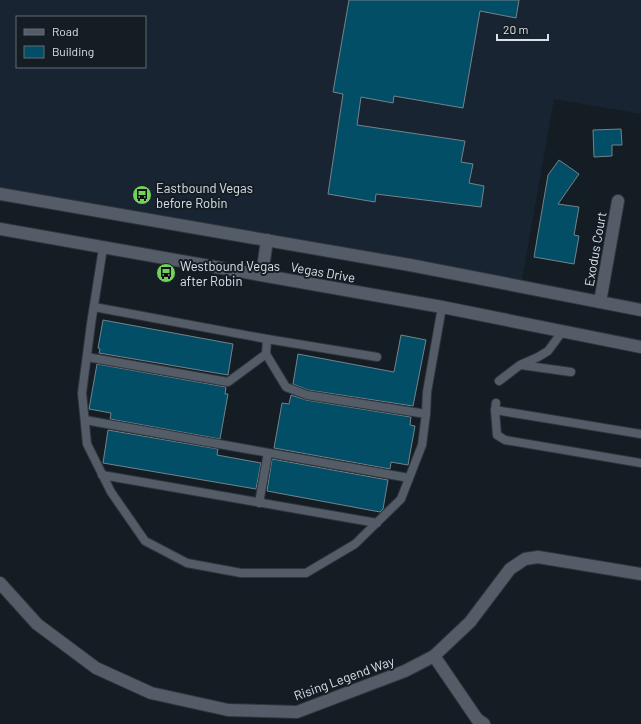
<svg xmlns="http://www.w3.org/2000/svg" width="641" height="724" font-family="Barlow,sans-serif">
  <rect width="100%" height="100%" fill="#141c24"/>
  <path fill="#182431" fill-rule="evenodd" d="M0 0H641V114L554 99 521 286 0 194ZM17 17H145V67H17Z"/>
  <g fill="#034e67" stroke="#748289">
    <polygon points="349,0 519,0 516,18 480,11 463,108 394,96 393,103 361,97 357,125 465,141 461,162 473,164 469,183 484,186 481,207 376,194 375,202 328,194 343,94 333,92"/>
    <polygon points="621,129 622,145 612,145 612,156 594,157 593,130"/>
    <polygon points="559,160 579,174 558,204 579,207 574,235 579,236 574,264 534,257 548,175"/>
    <polygon points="103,320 233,344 228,375 99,353 100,349 98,348"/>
    <polygon points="401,335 426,340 413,406 308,390 293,384 298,354 394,372"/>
    <polygon points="97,364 226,387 225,394 228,394 220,439 110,419 111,413 89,409"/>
    <polygon points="291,395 306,400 411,417 410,425 415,426 408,465 391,462 390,469 274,448 282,403 289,404"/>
    <polygon points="108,430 218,449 217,455 261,463 256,489 103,463"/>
    <polygon points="272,459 388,480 383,509 380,512 267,491"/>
  </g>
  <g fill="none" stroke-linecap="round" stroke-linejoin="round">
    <g stroke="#32363d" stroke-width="10">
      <g id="lane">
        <polyline points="103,248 91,324 82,393 87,444 111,492 145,541 187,563 241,573 306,573 355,544 401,499 422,445 426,414 427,392 442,307"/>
        <polyline points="94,307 267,339"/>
        <polyline points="87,357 228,382 266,354"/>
        <polyline points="377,357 267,339 266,354 286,387 307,395 426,414"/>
        <polyline points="521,365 571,372"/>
        <polyline points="499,381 520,365 538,357 548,351 562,332"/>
        <polyline points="496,403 495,410 497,435 505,440 641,463"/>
        <polyline points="495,410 641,434"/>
        <polyline points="85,420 409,478"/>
        <polyline points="102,475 377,523"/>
        <polyline points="259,503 268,453"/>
      </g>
    </g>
    <g stroke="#32363d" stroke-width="14">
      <g id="street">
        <polyline points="600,302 618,201"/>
        <polyline points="0,583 37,624 96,668 151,693 228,710 297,712 405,671 434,656 470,622 510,569 525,559 538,557 641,574"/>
        <polyline points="434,656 477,719 484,724"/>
      </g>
    </g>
    <g stroke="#32363d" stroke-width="14">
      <g id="secondary">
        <polyline points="0,194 410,265 641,310"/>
        <polyline points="0,229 442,307 641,347"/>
        <polyline points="262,275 267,240"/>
      </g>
    </g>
    <use href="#lane" stroke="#545d67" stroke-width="8"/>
    <use href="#street" stroke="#545d67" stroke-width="12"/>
    <use href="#secondary" stroke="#545d67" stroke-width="12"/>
  </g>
  <defs>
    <g id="bus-disc" transform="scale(1)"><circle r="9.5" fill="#73d25c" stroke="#141c24"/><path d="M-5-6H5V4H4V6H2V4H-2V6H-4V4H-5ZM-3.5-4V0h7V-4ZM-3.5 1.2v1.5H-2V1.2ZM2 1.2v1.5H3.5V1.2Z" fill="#111"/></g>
  </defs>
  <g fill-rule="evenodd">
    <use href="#bus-disc" x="142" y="195"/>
    <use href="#bus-disc" x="166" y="273"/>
  </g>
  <g text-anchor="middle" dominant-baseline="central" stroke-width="4" stroke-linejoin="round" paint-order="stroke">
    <g font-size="13" fill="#dae0e6" stroke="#141c24" text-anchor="start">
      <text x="156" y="188">Eastbound Vegas<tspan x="156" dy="15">before Robin</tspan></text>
      <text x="180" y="266">Westbound Vegas<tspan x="180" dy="15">after Robin</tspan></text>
    </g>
    <g font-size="13" fill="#dae0e6" stroke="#141c24">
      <text transform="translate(595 249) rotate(-80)">Exodus Court</text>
      <text transform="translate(323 272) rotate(10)">Vegas Drive</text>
      <text transform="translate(344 678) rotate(-20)">Rising Legend Way</text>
    </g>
  </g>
  <rect x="16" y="16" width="130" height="52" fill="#141c24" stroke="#636a72"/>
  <rect x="24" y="29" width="20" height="6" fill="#545d67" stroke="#636a72"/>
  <text x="52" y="36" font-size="12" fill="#dae0e6">Road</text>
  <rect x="24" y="46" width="20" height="12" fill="#034e67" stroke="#636a72"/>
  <text x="52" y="56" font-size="12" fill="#dae0e6">Building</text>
  <path d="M497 34v6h51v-6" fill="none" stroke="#dae0e6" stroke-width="2"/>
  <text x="503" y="34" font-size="12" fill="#dae0e6" stroke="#141c24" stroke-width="3" paint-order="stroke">20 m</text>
</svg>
